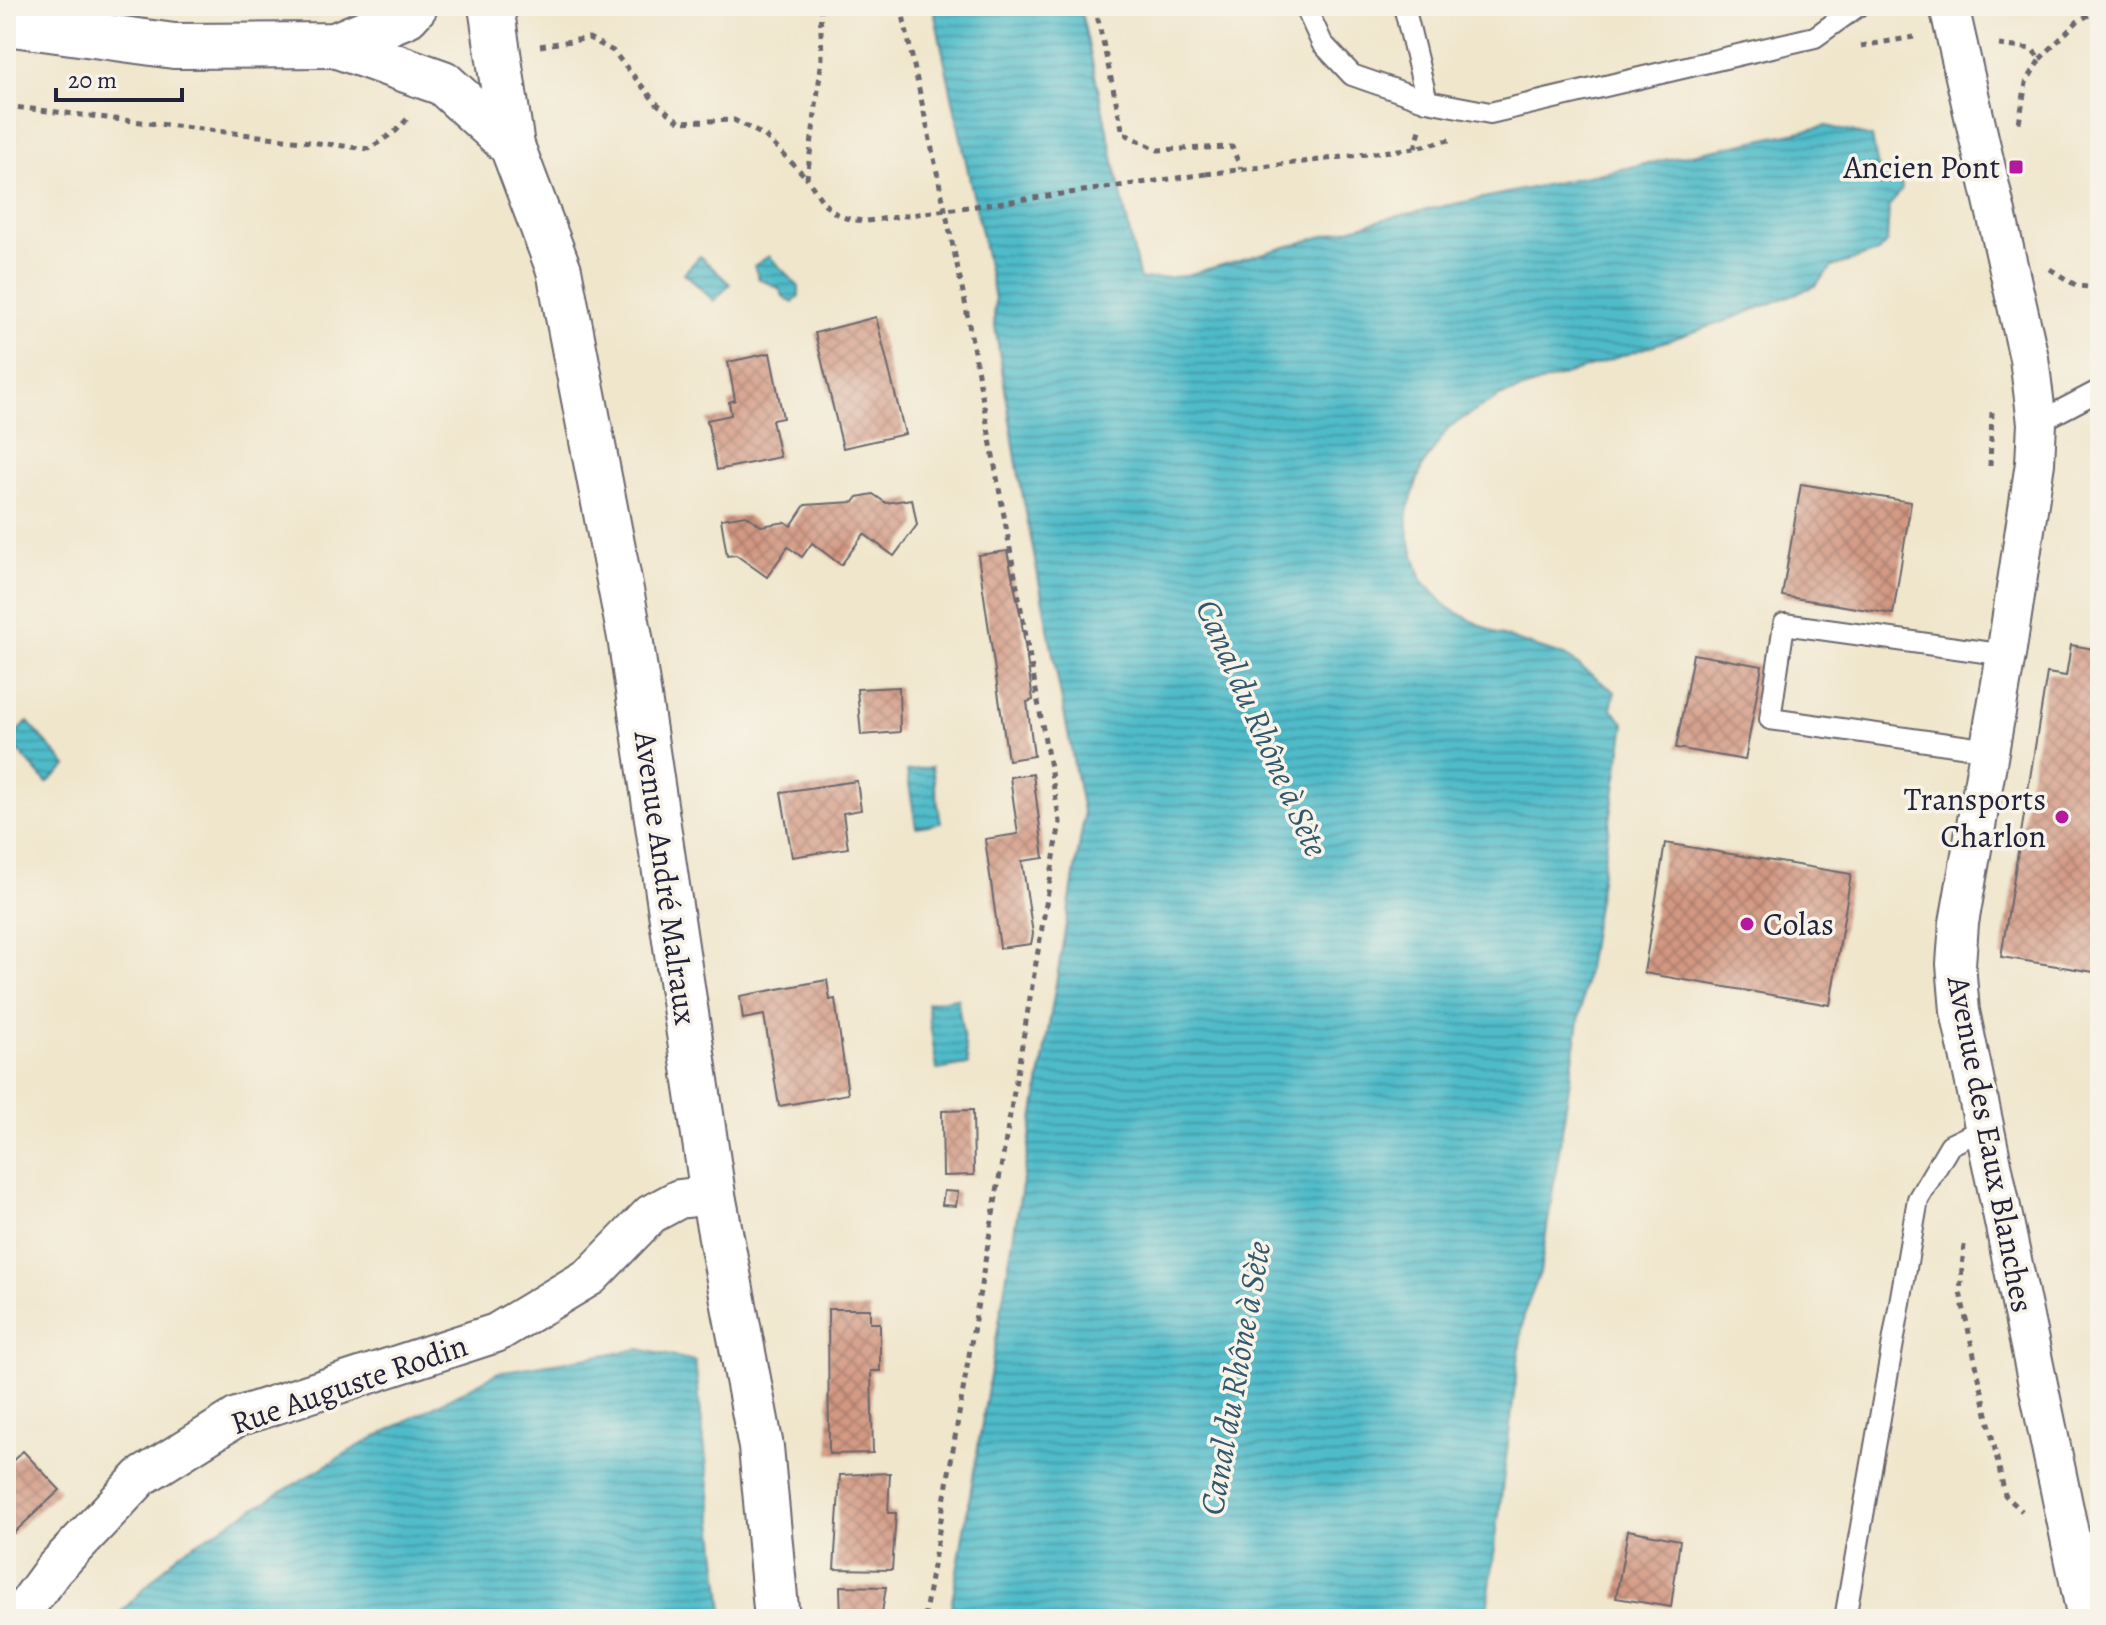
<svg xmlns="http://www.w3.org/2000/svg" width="2106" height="1625" font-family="Alegreya,serif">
  <defs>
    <pattern id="water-rules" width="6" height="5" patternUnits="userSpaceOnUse" patternTransform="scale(2)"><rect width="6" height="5" fill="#4fbbc9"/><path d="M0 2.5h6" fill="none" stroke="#4198a4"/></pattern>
    <pattern id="building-cross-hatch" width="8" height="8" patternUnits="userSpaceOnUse" patternTransform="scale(2)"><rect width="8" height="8" fill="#d39882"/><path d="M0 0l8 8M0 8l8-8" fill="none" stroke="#ab7c6c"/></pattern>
  </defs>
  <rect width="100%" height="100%" fill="#f7f3e8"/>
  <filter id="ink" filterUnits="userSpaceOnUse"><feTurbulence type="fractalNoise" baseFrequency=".0125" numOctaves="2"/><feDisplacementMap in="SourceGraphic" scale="16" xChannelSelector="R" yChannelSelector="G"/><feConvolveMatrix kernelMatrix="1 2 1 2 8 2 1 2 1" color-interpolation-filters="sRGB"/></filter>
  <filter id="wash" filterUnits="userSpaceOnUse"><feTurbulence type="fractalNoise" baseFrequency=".006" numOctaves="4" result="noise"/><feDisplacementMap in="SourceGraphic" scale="32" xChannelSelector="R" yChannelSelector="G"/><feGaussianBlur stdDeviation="1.8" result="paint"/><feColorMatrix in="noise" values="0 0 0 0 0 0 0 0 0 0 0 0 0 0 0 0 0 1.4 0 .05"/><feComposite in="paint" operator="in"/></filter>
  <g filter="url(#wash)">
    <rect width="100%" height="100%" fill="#f0e6cc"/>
    <g fill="url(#water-rules)" stroke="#386e82" stroke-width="2">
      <polygon points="933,6 1080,6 1140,280 1183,276 1388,218 1826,126 1872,137 1878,167 1888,175 1900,176 1902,189 1889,207 1887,242 1878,252 1832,267 1815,286 1723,322 1499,397 1449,427 1422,467 1407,512 1409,539 1422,580 1448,608 1497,634 1567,657 1615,692 1611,708 1625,724 1540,1273 1524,1314 1486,1619 949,1619 1084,817 1018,471 994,320 995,299"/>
      <polygon points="700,256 730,284 714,301 684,273"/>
      <polygon points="769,256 799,287 799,296 793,302 784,298 779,288 759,279 754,266"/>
      <polygon points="28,722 67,766 47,783 8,739"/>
      <polygon points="932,767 941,823 916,827 907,771"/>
      <polygon points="957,998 968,1065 937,1070 927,1003"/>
      <polygon points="639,1349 695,1361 724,1619 114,1619 179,1553 355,1448 499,1372"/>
    </g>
    <g id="blocks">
      <g fill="url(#building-cross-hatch)">
        <polygon points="876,317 905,434 843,448 815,333"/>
        <polygon points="770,353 783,418 772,420 780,457 717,470 707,420 731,415 729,402 735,400 728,362"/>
        <polygon points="1801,484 1911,502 1893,614 1782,596"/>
        <polygon points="873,494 886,503 912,499 917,525 894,556 864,534 841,565 812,543 802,557 788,547 767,577 736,555 727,556 721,519 746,515 761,526 786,522 791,526 805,505 854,502 858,497"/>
        <polygon points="1007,551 1021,618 1033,700 1027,702 1034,756 1008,760 978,555"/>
        <polygon points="2071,645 2100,650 2100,973 2001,957 2047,673 2066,676"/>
        <polygon points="1693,654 1762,666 1745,760 1676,748"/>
        <polygon points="899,687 900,732 861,735 857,689"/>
        <polygon points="1033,774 1044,858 1022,861 1033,934 1031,944 1000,948 985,839 1018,834 1010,777"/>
        <polygon points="857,781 861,810 843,813 848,848 792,857 781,792"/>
        <polygon points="1665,843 1851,874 1830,1005 1644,973"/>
        <polygon points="827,980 830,1000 835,999 848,1094 779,1106 764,1015 743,1019 740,996"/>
        <polygon points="973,1110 974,1175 943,1176 942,1111"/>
        <polygon points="944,1191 958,1192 956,1206 942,1205"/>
        <polygon points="828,1309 870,1309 870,1323 880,1323 880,1371 871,1371 873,1453 829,1454"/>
        <polygon points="23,1451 60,1490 6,1540 6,1467"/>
        <polygon points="890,1473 888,1513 896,1513 892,1570 834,1569 840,1475"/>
        <polygon points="1628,1530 1680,1540 1671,1607 1616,1598"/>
        <polygon points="840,1586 886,1587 881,1619 841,1619"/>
      </g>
    </g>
  </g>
  <g filter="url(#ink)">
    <use href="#blocks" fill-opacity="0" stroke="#6a676e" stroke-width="2"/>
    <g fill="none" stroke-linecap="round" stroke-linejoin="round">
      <g stroke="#6a676e" stroke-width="24">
        <g id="lane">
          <polyline points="1305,6 1322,43 1352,75 1427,101 1490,113 1815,37 1858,6"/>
          <polyline points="1404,6 1427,101"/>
          <polyline points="2037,423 2100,390"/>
          <polyline points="1990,750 1770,719 1784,624 2006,655"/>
          <polyline points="1845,1619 1918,1199 1950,1145 1983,1129"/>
        </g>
      </g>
      <g stroke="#6a676e" stroke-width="42">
        <g id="street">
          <polyline points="1949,6 2029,358 2037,423 2035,463 2006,655 1959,923 1956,964 1960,1011 2087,1619"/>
          <polyline points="17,1619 53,1570 141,1477 237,1417 496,1333 591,1276 651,1214 679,1199 713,1195"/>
        </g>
      </g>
      <g stroke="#6a676e" stroke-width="48">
        <g id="primary">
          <polyline points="491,6 512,146 559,270 630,637 713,1195 761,1447 777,1619"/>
          <polyline points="6,23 174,46 335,45 407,15 415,6"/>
          <polyline points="335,45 443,83 512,146"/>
        </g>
      </g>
      <g stroke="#6a676e" stroke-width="5" stroke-dasharray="6 6" stroke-linecap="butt">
        <path d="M820 6 822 58 807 178C825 206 832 220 867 221"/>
        <polyline points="901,6 964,297 1060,822 924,1619"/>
        <polyline points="1095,6 1123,133 1158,150 1232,147 1241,169"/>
        <polyline points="1999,45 2032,49 2040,59 2026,83 2019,123"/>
        <polyline points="540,46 589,38 613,51 656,103 680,122 734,120 765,136 807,178"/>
        <polyline points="1861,46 1914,37"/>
        <polyline points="2040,59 2078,21 2100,9"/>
        <polyline points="6,106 369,149 396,131 409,117"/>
        <polyline points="1415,148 1420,130"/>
        <polyline points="1206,174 1415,148 1453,139"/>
        <polyline points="2050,269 2077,286 2100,288"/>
        <polyline points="1990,466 1992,412"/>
        <polyline points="1964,1245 1960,1292 2005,1495 2022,1511"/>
      </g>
      <use href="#lane" stroke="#fff" stroke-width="20"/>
      <use href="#street" stroke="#fff" stroke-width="38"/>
      <use href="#primary" stroke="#fff" stroke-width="44"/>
      <polyline stroke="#6a676e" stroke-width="5" stroke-dasharray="6 6" stroke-linecap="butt" points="867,221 1206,174"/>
    </g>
  </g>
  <g fill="#b5179e" stroke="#f7f3e8" stroke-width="3">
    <rect x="2008" y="159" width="16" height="16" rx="4"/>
    <circle cx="2062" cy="817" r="8"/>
    <circle cx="1747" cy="924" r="8"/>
  </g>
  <g text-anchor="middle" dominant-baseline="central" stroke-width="7" stroke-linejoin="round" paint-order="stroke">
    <g font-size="32" fill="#22223b" stroke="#f7f3e8" text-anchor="end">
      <text x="2000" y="167">Ancien Pont</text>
      <text x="2046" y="799">Transports<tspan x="2046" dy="37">Charlon</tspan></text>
      <text x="1763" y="924" text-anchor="start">Colas</text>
    </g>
    <g font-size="32" fill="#22223b" stroke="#f7f3e8">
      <text transform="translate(666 878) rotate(82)">Avenue André Malraux</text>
      <text transform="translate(1991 1144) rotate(79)">Avenue des Eaux Blanches</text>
      <text transform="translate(349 1384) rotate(-19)">Rue Auguste Rodin</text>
    </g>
    <g font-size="34" font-style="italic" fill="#32586d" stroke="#f7f3e8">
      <text transform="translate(1262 728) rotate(66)">Canal du Rhône à Sète</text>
      <text transform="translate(1235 1378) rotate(-80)">Canal du Rhône à Sète</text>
    </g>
  </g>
  <rect width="2106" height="1625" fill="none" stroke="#f7f3e8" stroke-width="32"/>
  <path d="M56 88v12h126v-12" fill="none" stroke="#22223b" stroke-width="4"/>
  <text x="68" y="88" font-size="24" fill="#22223b" stroke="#f7f3e8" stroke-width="6" paint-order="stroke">20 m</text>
</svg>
